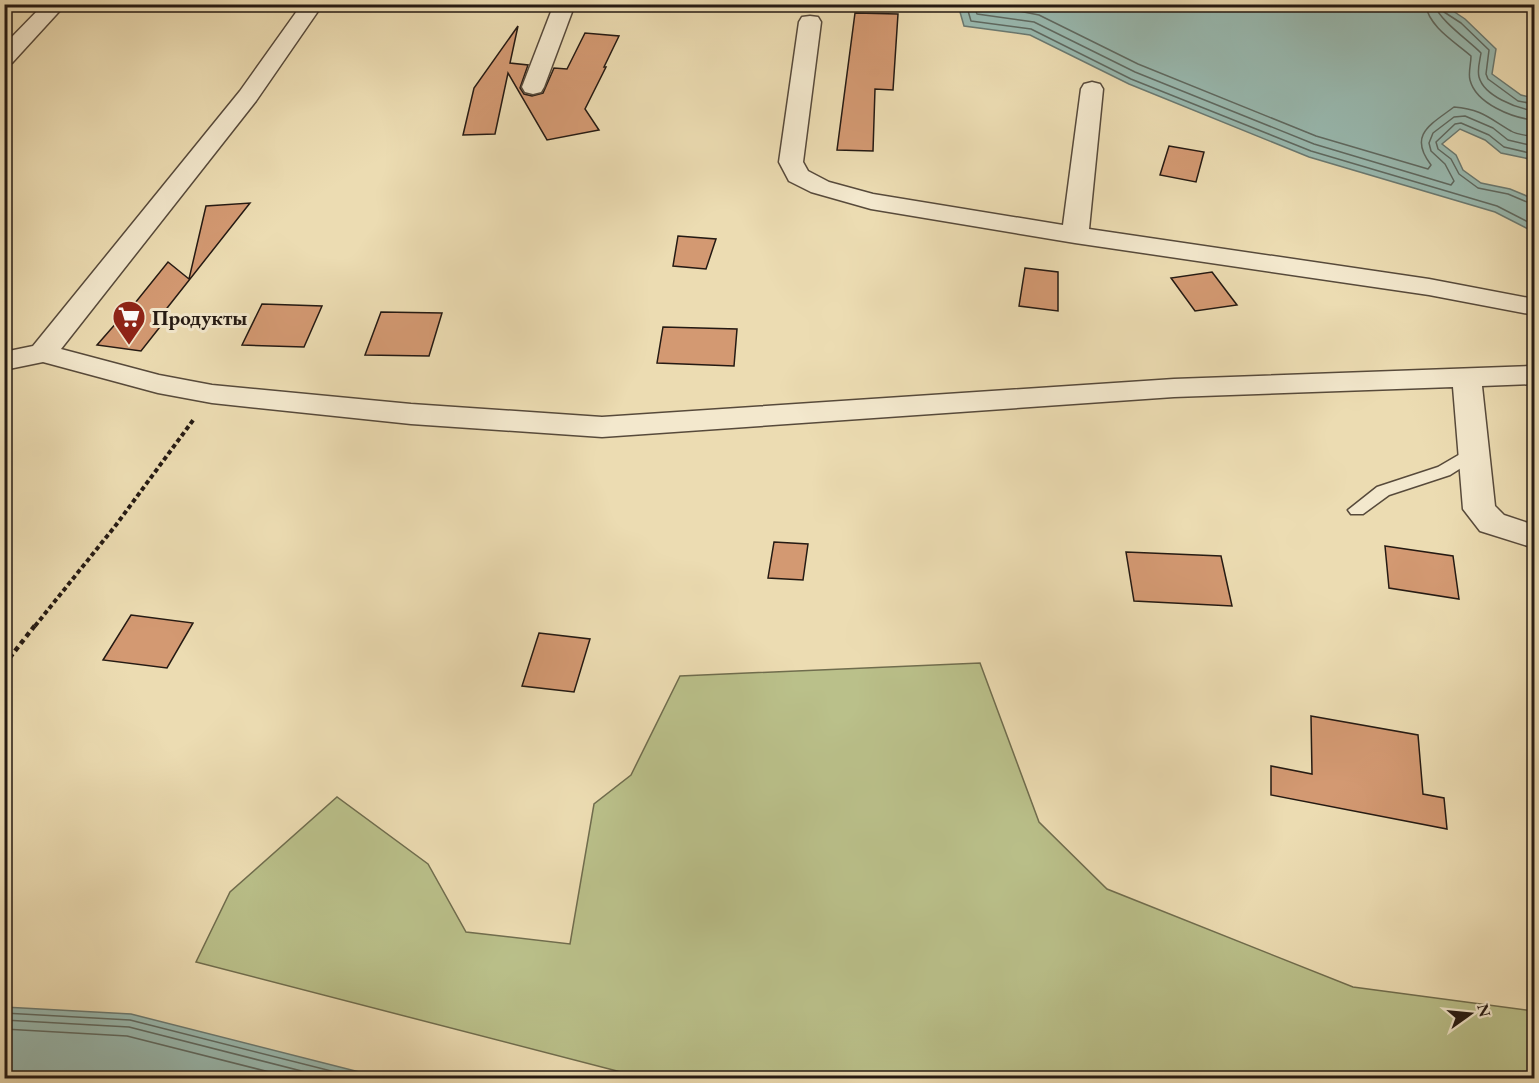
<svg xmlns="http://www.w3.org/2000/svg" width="1539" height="1083" font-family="'EB Garamond',serif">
  <rect width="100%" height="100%" fill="#ecdcb2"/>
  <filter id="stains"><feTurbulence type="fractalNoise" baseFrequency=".00333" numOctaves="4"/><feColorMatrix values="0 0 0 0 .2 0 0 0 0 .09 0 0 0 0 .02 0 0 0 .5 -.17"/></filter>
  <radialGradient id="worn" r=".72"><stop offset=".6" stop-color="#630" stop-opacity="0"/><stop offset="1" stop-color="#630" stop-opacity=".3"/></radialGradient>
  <polygon fill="#bac08a" stroke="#706d4e" stroke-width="1.5" points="980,663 1039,822 1107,889 1353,987 1534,1011 1534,1078 644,1078 196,962 230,892 337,797 428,864 466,932 570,944 594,804 631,775 680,676"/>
  <g fill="#99bab1" stroke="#6b7a72" stroke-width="1.5">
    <polygon points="958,5 1444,5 1465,19 1496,49 1492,74 1521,95 1534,98 1534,160 1501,153 1485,140 1460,129 1442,144 1456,155 1463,170 1481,183 1510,189 1534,199 1534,232 1495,212 1309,157 1129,84 1030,35 964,26"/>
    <polygon points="4,1007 131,1014 383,1078 5,1078"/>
  </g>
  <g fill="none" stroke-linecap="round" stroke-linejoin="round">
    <g stroke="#5f6a62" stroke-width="1.5">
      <polyline points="966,4 971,21 1031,29 1131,79 1311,151 1497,206 1534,225"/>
      <polyline points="973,4 977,14 1034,22 1135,72 1314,144 1451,185 1454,181 1445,164 1431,151 1429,143 1433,133 1454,117 1465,116 1493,128 1508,140 1534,146"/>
      <path d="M983 4 1039 15 1138 64 1316 136 1428 169 1431 165C1408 135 1430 125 1454 107 1481 109 1489 118 1511 131 1517 135 1527 135 1534 137"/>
      <path d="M1425 4C1430 28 1454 41 1471 56 1471 64 1468 73 1470 80 1476 104 1513 118 1534 120"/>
      <path d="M1434 4C1440 21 1467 39 1481 53 1480 60 1477 69 1479 77 1484 96 1516 108 1534 111"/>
      <polyline points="1442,4 1444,12 1461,23 1489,50 1486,74 1488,79 1518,101 1534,104"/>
      <polyline points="1534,154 1504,147 1489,135 1461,123 1455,124 1436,142 1438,149 1451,159 1459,174 1478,188 1508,194 1534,205"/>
      <polyline points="4,1013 130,1020 359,1078"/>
      <polyline points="4,1020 129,1027 329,1078"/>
      <polyline points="4,1029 127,1036 293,1078"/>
    </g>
  </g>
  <g fill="#d39972" stroke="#251a13" stroke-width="1.5">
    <polygon points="855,13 898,14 893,90 875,89 873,151 837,150"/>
    <polygon points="518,26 510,63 528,65 520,88 524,94 532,96 543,93 554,68 567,69 585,33 619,36 604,67 606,67 585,109 599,130 547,140 508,73 495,134 463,135 474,88"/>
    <polygon points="1169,146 1204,152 1196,182 1160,175"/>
    <polygon points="250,203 160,317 167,318 141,351 97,345 125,313 127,313 168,262 189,279 206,206"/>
    <polygon points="678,236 716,239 706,269 673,266"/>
    <polygon points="1025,268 1058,272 1058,311 1019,306"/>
    <polygon points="1212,272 1237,305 1195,311 1171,278"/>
    <polygon points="262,304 322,306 304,347 242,345"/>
    <polygon points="381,312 442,313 429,356 365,355"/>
    <polygon points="663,327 737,329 734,366 657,363"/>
    <polygon points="774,542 808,544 803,580 768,578"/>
    <polygon points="1385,546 1453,556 1459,599 1389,588"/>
    <polygon points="1126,552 1221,556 1232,606 1134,601"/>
    <polygon points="131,615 193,623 167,668 103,660"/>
    <polygon points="539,633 590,639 574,692 522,686"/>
    <polygon points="1311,716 1418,735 1423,794 1444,798 1447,829 1271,795 1271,766 1312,774"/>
  </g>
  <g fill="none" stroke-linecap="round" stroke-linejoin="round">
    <g stroke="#574a3b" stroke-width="3">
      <polygon id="lane" points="1474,446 1480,448 1482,452 1480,456 1450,475 1389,495 1363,514 1351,514 1348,510 1377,487 1438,467"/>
    </g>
    <g stroke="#574a3b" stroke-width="3">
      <g id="street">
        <polygon points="44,4 66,4 12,63 4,64 4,45"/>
        <polygon points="302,4 323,4 256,101 61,349 159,375 212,385 411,404 602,417 1174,379 1534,366 1534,384 1482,386 1495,506 1504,515 1534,525 1534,548 1480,531 1463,509 1453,387 1174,397 602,437 411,424 212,403 158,393 43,362 4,370 4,352 33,346 240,91"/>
        <polygon points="554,4 575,4 544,87 541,92 533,94 525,92 522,87"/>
        <polygon points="810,16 818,17 821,22 803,162 808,171 829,182 873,194 1063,225 1081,89 1084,84 1092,82 1100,84 1103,89 1089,229 1429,279 1534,299 1534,315 1429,295 1075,243 871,209 811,192 789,181 779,162 799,22 802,17"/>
      </g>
    </g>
    <polyline stroke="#251a13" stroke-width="4" stroke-dasharray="4.5 3" stroke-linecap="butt" points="35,626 116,525 194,419"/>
    <polyline stroke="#251a13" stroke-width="4.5" stroke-dasharray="5 4" stroke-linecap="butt" points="4,665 36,624"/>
    <use href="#lane" fill="#f3e8cd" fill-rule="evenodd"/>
    <use href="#street" fill="#f3e8cd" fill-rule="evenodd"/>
  </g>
  <defs>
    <g id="supermarket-pin" transform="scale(1.725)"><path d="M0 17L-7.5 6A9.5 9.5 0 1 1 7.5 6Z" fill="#8f2418" stroke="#f3e8cd"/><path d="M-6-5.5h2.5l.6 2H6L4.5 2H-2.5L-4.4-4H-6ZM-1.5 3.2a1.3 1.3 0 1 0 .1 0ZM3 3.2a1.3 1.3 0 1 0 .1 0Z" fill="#fff"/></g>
  </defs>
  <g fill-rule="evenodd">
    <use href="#supermarket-pin" x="129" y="317"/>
  </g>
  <g text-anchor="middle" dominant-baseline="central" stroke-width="6" stroke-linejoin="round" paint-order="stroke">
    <g font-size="21" font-weight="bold" fill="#251a13" stroke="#f3e8cd" text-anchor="start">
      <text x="152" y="317">Продукты</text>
    </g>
  </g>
  <rect width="1539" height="1083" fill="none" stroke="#ecdcb2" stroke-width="24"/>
  <rect x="6" y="6" width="1527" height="1071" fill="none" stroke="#251a13" stroke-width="3"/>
  <rect x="12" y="12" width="1515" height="1059" fill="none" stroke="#251a13" stroke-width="1.5"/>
  <g transform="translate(1470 1014) rotate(75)" stroke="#f3e8cd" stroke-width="4.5" paint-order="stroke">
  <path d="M0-4.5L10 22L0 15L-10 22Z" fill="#251a13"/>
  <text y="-9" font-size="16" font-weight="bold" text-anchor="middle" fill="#251a13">N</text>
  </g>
  <rect width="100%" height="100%" filter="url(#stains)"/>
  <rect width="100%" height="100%" fill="url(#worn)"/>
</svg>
